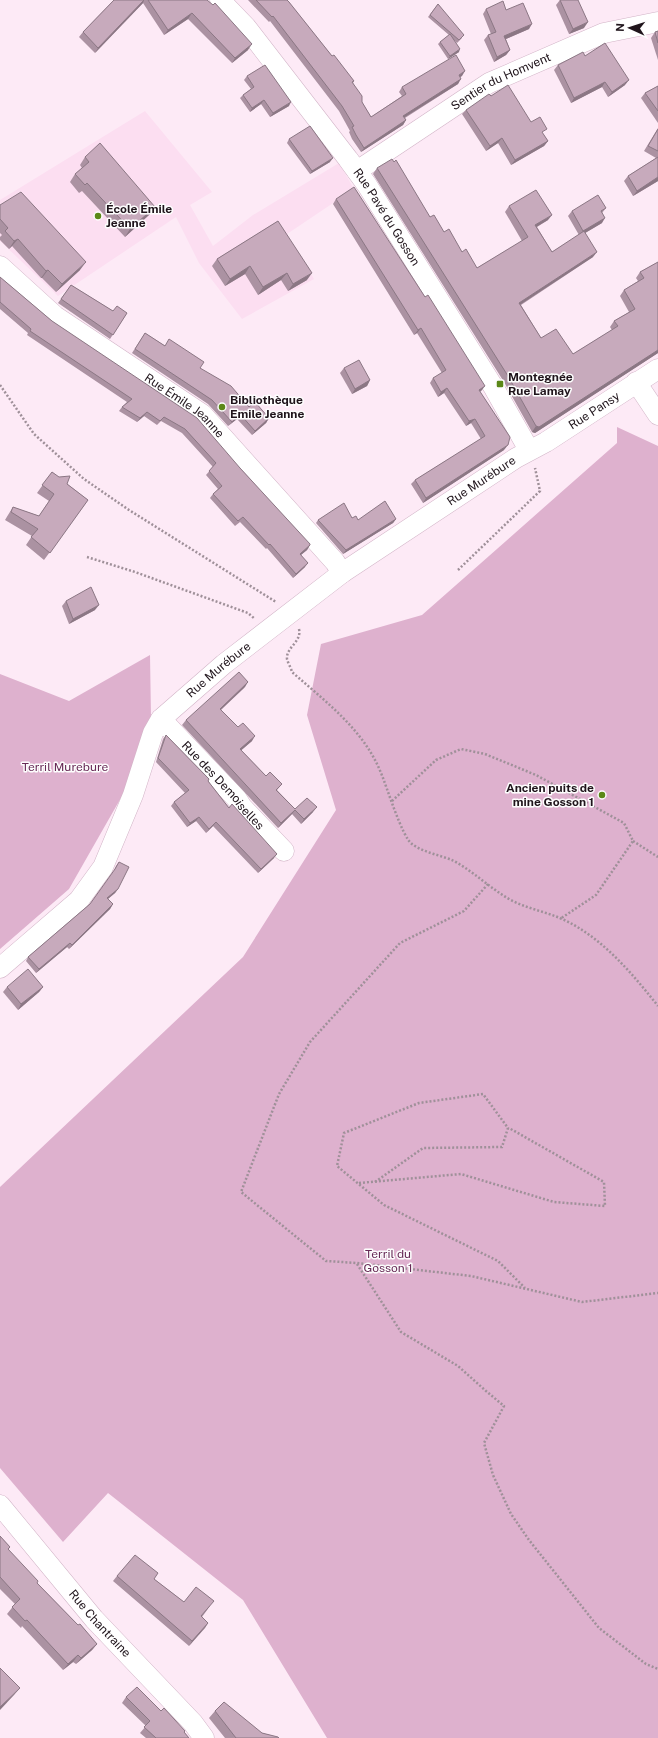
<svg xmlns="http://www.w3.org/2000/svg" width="658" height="1738" font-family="'Public Sans',sans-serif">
  <rect width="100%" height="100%" fill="#fdeaf6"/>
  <polygon fill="#fcdef1" points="145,111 212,192 190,205 213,246 253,215 339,163 354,189 287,234 314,279 242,319 199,263 176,217 58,296 0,241 0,200"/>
  <g fill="#deb1ce">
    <polygon points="617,427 658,446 658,1738 327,1738 243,1600 108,1493 63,1542 0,1468 0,1187 243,957 336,810 307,715 321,644 422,615 617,443"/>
    <polygon points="150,655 151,718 126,789 69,889 0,949 0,674 69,701"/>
  </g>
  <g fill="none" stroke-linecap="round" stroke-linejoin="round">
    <g stroke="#d2b4c7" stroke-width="21">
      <g id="minor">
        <path id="s1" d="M220 0 246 27 348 159 367 185 494 388 529 450"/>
        <path id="s2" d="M357 171 489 83 604 33 658 22"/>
        <path id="s3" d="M0 266 55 316 202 414 335 562 342 573"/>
        <polyline points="636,382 658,415"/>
        <path id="s4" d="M161 719 237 799 242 807 284 851"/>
        <path id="s5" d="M0 968 79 900 103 867 133 795 153 733 161 719 224 664 342 573 516 458 546 442 658 369"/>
        <path id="s6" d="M0 1505 94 1619 193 1723 204 1738"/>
      </g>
    </g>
    <g stroke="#9f9099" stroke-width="2.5" stroke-dasharray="2 2" stroke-linecap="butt">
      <polyline points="0,385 34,434 84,479 129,510 276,602"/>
      <polyline points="87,557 135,572 248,613 255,619"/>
      <polyline points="458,570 540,491 535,468"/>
      <path d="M299 629C302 642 286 647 287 659 288 663 291 668 292 672 326 702 364 730 381 773 387 787 402 837 412 844 424 853 441 855 454 861 474 872 490 888 509 899 525 908 543 911 560 918 601 936 631 972 658 1006"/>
      <polyline points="392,801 436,760 461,749 485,754 536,775 624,823 633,841 596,895 560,919"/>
      <polyline points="633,841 658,857"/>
      <polyline points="488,884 464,911 400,943 310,1042 279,1094 241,1192 326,1261 357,1263 471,1276 582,1302 658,1293"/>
      <polyline points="375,1182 423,1148 502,1147 508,1128 483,1094 419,1103 344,1133 337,1166 384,1205 498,1261 525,1288"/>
      <polyline points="359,1183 461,1174 554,1202 605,1206 604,1182 509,1128"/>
      <polyline points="357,1264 401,1332 458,1366 486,1391 504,1406 484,1443 493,1475 511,1514 529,1540 599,1628 646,1664 658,1669"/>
    </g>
    <use href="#minor" stroke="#fff" stroke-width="20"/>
  </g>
  <g fill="#ab92a2">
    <polygon points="114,0 207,0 248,50 232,63 188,19 164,35 143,3 95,53 79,37 83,32"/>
    <polygon points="248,0 287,0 332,56 354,81 353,83 362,102 371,117 402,96 399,92 402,87 462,76 460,77 458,84 405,118 406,120 403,125 361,152 352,139 349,132 350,131 339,111 270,21 269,22"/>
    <polygon points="560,0 584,28 569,34 556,5"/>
    <polygon points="438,4 462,38 457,43 454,40 459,52 448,59 438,44 440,42 449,35 428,17"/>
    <polygon points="486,9 506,10 529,29 506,39 510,50 506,55 494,62 484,40 488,35 491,34 483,14"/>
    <polygon points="658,31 658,60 651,38 655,32"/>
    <polygon points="585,56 625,85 608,97 602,87 571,103 554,70 558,65"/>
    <polygon points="247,76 289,106 270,117 261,104 250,112 240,98 243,95 251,89 244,80"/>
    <polygon points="658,86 658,123 641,98 645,93"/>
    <polygon points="491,96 531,122 543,134 548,141 544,146 511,165 498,143 486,151 462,114 466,110"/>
    <polygon points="658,128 658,181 633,196 624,181 628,176 656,158 644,151"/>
    <polygon points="289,139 330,162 310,174 287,143"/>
    <polygon points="85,157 155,207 150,214 125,237 82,191 79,193 70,182 75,174 82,168 80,165"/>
    <polygon points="377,168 430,217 444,232 462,252 477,268 522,241 505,212 509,206 548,220 537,227 552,252 579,235 568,216 572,211 606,208 602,213 602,223 585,233 593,257 521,305 541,338 573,354 612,330 610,327 614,321 629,312 620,296 624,290 638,281 636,278 640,272 658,262 658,353 535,433 532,432 504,382 373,174"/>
    <polygon points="336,199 482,390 480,392 504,450 423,503 411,484 415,480 481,439 471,423 466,426 444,393 438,397 430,383 433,378 442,373 417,333 414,335 333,204"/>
    <polygon points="0,205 80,270 56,292 42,278 41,278 12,246 9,249 0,240 0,237 2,235 0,233"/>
    <polygon points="278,221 307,280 288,291 281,280 258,295 245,274 225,286 212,266 217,259"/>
    <polygon points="0,277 52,321 240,468 310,545 307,550 301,555 305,567 293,578 267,548 266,549 240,522 235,526 210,498 213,494 218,489 206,475 213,467 182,433 161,421 157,425 144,416 137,422 119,411 122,407 127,402 27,335 28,333 0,309"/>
    <polygon points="71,285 113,311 127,313 110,339 58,303"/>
    <polygon points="145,333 200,368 249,407 269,418 266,423 252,435 237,419 228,426 208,404 132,353"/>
    <polygon points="344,368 370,380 367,386 352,394 340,373"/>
    <polygon points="52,472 88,500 44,560 26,545 32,536 5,520 8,515 13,507 39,516 49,501 37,493"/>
    <polygon points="352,518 358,520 396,519 393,523 343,554 316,523 318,520"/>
    <polygon points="66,601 95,610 69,624 62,606"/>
    <polygon points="245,687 221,710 252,741 241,750 266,776 282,784 277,790 295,809 313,812 301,824 292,814 278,828 182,725 186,720"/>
    <polygon points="166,735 209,779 208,781 229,808 274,858 258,873 213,826 206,833 196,821 187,827 171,806 174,802 185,793 156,762 163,739"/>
    <polygon points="119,862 118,889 115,893 108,899 113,904 110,909 69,949 67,947 36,973 26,961 28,957 90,904 113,873 116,866"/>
    <polygon points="7,987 43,987 39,992 18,1010 3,992"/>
    <polygon points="0,1536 10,1547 8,1550 37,1583 78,1625 97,1644 92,1650 76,1664 73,1662 63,1670 22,1626 21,1628 7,1614 15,1604 0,1589"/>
    <polygon points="117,1576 154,1579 184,1602 210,1606 202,1617 208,1623 189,1646 113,1581"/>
    <polygon points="126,1697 161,1711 184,1732 189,1738 146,1738 140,1733 146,1726 122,1703"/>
    <polygon points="215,1711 262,1733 279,1738 225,1738 209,1718"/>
  </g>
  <g fill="#8b7784">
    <polygon points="144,0 143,3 95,53 98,48"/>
    <polygon points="192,13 188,19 164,35 168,30"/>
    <polygon points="588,22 584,28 569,34 573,29"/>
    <polygon points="532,24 529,29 501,41 504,36"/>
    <polygon points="252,44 248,50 232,63 235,58"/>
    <polygon points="460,49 459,52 448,59 450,56"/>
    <polygon points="510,50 506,55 494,62 497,57"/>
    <polygon points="465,71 462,76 455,80 459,75"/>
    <polygon points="461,79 458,84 400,120 403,116"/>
    <polygon points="629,80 625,85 608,97 612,92"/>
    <polygon points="605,82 602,87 571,103 574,98"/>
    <polygon points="264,100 261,104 250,112 252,108"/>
    <polygon points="291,102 289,106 270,117 273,113"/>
    <polygon points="406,120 403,125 361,152 364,148"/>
    <polygon points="502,138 498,143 486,151 490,146"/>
    <polygon points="548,141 544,146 511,165 515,160"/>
    <polygon points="333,158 330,162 310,174 312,171"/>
    <polygon points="658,177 658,181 633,196 637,191"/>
    <polygon points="155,207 150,214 125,237 130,229"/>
    <polygon points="552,215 548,220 531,230 535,225"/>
    <polygon points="605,218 602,223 580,236 583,231"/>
    <polygon points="18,239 12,246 9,249 14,241"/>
    <polygon points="597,252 593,257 515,308 519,303"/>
    <polygon points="86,262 80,270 56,292 62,284"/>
    <polygon points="250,266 245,274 225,286 230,279"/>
    <polygon points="48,270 42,278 41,278 46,271"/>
    <polygon points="287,273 281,280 258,295 263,287"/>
    <polygon points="312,273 307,280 288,291 293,284"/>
    <polygon points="421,328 417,333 414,335 418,330"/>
    <polygon points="658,350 658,353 535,433 532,432 536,426"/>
    <polygon points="370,380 367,386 352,394 355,389"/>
    <polygon points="485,386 482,390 475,395 479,390"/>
    <polygon points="447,388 444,393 438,397 441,392"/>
    <polygon points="147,412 144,416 137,422 140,418"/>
    <polygon points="240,414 237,419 228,426"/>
    <polygon points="269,418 266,423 252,435 255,431"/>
    <polygon points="475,419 471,423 466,426 469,421"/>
    <polygon points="508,445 504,450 423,503 426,498"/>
    <polygon points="396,519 393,523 343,554 346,550"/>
    <polygon points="310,545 307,550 297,558 300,554"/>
    <polygon points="308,563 305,567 293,578 296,574"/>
    <polygon points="99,605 95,610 69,624 73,619"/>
    <polygon points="248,682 245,687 217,713 220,709"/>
    <polygon points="255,736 252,741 237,754 240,749"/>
    <polygon points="317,807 313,812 301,824 304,819"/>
    <polygon points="295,810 292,814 278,828 281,823"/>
    <polygon points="199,817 196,821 187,827 190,823"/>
    <polygon points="216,822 213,826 206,833 209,829"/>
    <polygon points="277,854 274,858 258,873 261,869"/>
    <polygon points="118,889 115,893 104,902 107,898"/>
    <polygon points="113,904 110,909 69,949 72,945"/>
    <polygon points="70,943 67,947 36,973 39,969"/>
    <polygon points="43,987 39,992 18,1010 21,1004"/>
    <polygon points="208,1623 205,1628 189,1646 192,1641"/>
    <polygon points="97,1644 92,1650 76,1664 81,1658"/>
    <polygon points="78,1655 73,1662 63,1670 68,1664"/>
    <polygon points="20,1688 14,1695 0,1710 0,1707"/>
  </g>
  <g fill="#c7aabc" stroke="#8b7784">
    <polygon points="114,0 144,0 98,48 83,32"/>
    <polygon points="148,0 207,0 213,5 215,3 252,44 235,58 192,13 168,30"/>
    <polygon points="256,0 287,0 289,2 332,56 334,55 354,81 352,82 362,96 362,102 371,117 406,94 402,87 456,55 465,71 459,75 461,79 403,116 406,120 364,148 356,135 352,127 354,126 342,106 273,16 272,17"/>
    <polygon points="560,0 578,0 588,22 573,29"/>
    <polygon points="503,1 506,10 523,3 532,24 504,36 510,50 497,57 488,35 496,32 486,9"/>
    <polygon points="438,4 464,35 459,40 430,15"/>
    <polygon points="658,31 658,43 655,32"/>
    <polygon points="450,34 460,49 450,56 440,42"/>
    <polygon points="605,43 629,80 612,92 605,82 574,98 558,65 583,52 585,56"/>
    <polygon points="265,65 291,102 273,113 264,100 252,108 243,95 254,87 247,76"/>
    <polygon points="508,85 531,122 540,117 547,129 542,132 548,141 515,160 502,138 490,146 466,110 489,94 491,96"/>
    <polygon points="658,86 658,111 645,93"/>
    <polygon points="310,126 333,158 312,171 289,139"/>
    <polygon points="658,129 658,151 648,146"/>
    <polygon points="100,143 155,207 130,229 87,183 85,185 75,174 89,162 85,157"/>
    <polygon points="658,157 658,177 637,191 628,176"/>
    <polygon points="392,159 394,162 396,160 430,217 434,215 444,232 449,229 462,252 466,249 477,268 528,237 509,206 536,190 552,215 535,225 552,252 584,231 597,252 519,303 541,338 556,329 573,354 618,326 614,321 635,309 624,290 644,278 640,272 658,262 658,350 539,427 536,426 508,376 377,168"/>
    <polygon points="354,187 425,297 428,295 485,386 479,390 510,437 508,445 426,498 415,480 485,436 475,419 469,421 447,388 441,392 433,378 446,370 421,328 418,330 336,199"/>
    <polygon points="21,192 86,262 62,284 48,270 46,271 18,239 14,241 5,231 8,228 0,219 0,205"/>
    <polygon points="598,195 606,208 601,211 605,218 583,231 572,211"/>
    <polygon points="278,221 312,273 293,284 287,273 263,287 250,266 230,279 217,259"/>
    <polygon points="0,277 52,321 197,418 240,468 310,544 310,545 300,554 308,563 296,574 270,544 269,545 243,517 238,521 213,494 222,486 209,471 216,463 185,429 164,417 160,421 147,412 140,418 122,407 132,399 30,331 31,329 0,302"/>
    <polygon points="71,285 113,311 117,306 127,313 113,335 61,299"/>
    <polygon points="145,333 165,346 169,339 204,362 200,368 231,386 249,407 255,402 269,418 255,431 240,414 232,422 212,400 135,349"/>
    <polygon points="359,360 370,380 355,389 344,368"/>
    <polygon points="52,472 59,477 70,476 67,484 88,500 50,553 31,537 38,529 11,512 13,507 39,516 54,494 42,485"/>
    <polygon points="385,501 396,519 346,550 318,520 344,503 352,518 356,516 358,520"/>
    <polygon points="91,587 99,605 73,619 66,601"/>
    <polygon points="239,672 248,682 220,709 238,727 243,723 255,736 240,749 266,776 270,772 282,784 276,790 295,809 307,798 317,807 304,819 295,810 281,823 186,720"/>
    <polygon points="166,735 209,779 208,781 229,808 232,804 277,854 261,869 216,822 209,829 199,817 190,823 174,802 189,790 158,758"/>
    <polygon points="119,862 129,867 118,889 107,898 113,904 72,945 70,943 39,969 28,957 90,904 115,869"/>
    <polygon points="28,969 43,987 21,1004 7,987"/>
    <polygon points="0,1536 10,1547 8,1549 38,1581 37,1583 78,1625 80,1624 97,1644 81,1658 78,1655 68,1664 27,1620 25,1621 12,1607 20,1599 0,1577"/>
    <polygon points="135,1555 158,1573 154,1579 184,1602 196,1587 214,1601 201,1616 208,1623 192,1641 117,1576"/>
    <polygon points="0,1668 20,1688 0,1707"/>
    <polygon points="137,1687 161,1711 164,1708 185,1731 184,1732 189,1738 156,1738 144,1727 150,1721 126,1697"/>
    <polygon points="224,1702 262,1733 278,1737 279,1738 236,1738 215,1711"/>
  </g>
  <g fill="#5b8818" stroke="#fdfdfd" stroke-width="1.5">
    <circle cx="98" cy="216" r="4"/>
    <rect x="496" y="380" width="8" height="8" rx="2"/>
    <circle cx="222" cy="407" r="4"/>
    <circle cx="602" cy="795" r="4"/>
  </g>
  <g text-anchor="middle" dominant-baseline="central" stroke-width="3" stroke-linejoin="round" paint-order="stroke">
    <g font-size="12" fill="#1f141b" stroke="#fdfdfd">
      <text stroke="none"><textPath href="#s2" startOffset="170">Sentier du Homvent</textPath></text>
      <text stroke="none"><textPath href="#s1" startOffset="274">Rue Pavé du Gosson</textPath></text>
      <text stroke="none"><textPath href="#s3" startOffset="232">Rue Émile Jeanne</textPath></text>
      <text stroke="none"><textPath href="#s5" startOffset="837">Rue Pansy</textPath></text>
      <text stroke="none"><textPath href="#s5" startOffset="704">Rue Murébure</textPath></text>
      <text stroke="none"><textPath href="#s5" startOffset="380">Rue Murébure</textPath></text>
      <text stroke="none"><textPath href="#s4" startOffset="91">Rue des Demoiselles</textPath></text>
      <text stroke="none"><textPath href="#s6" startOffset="155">Rue Chantraine</textPath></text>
    </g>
    <g font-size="12" font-weight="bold" fill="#1f141b" stroke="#fdfdfd" text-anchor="start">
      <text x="106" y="209">École Émile<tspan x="106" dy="14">Jeanne</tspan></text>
      <text x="508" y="377">Montegnée<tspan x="508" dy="14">Rue Lamay</tspan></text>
      <text x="230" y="400">Bibliothèque<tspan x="230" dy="14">Emile Jeanne</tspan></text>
      <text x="594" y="788" text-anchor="end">Ancien puits de<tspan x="594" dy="14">mine Gosson 1</tspan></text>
    </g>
    <g font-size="12" fill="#672a56" stroke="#fdfdfd">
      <text x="65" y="767">Terril Murebure</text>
      <text x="388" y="1254">Terril du<tspan x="388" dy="14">Gosson 1</tspan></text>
    </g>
  </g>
  <g transform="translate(630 28) rotate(273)" stroke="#fdfdfd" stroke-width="3" paint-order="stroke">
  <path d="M0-3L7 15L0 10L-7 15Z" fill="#1f141b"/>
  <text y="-6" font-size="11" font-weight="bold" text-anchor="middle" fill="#1f141b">N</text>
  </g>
</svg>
